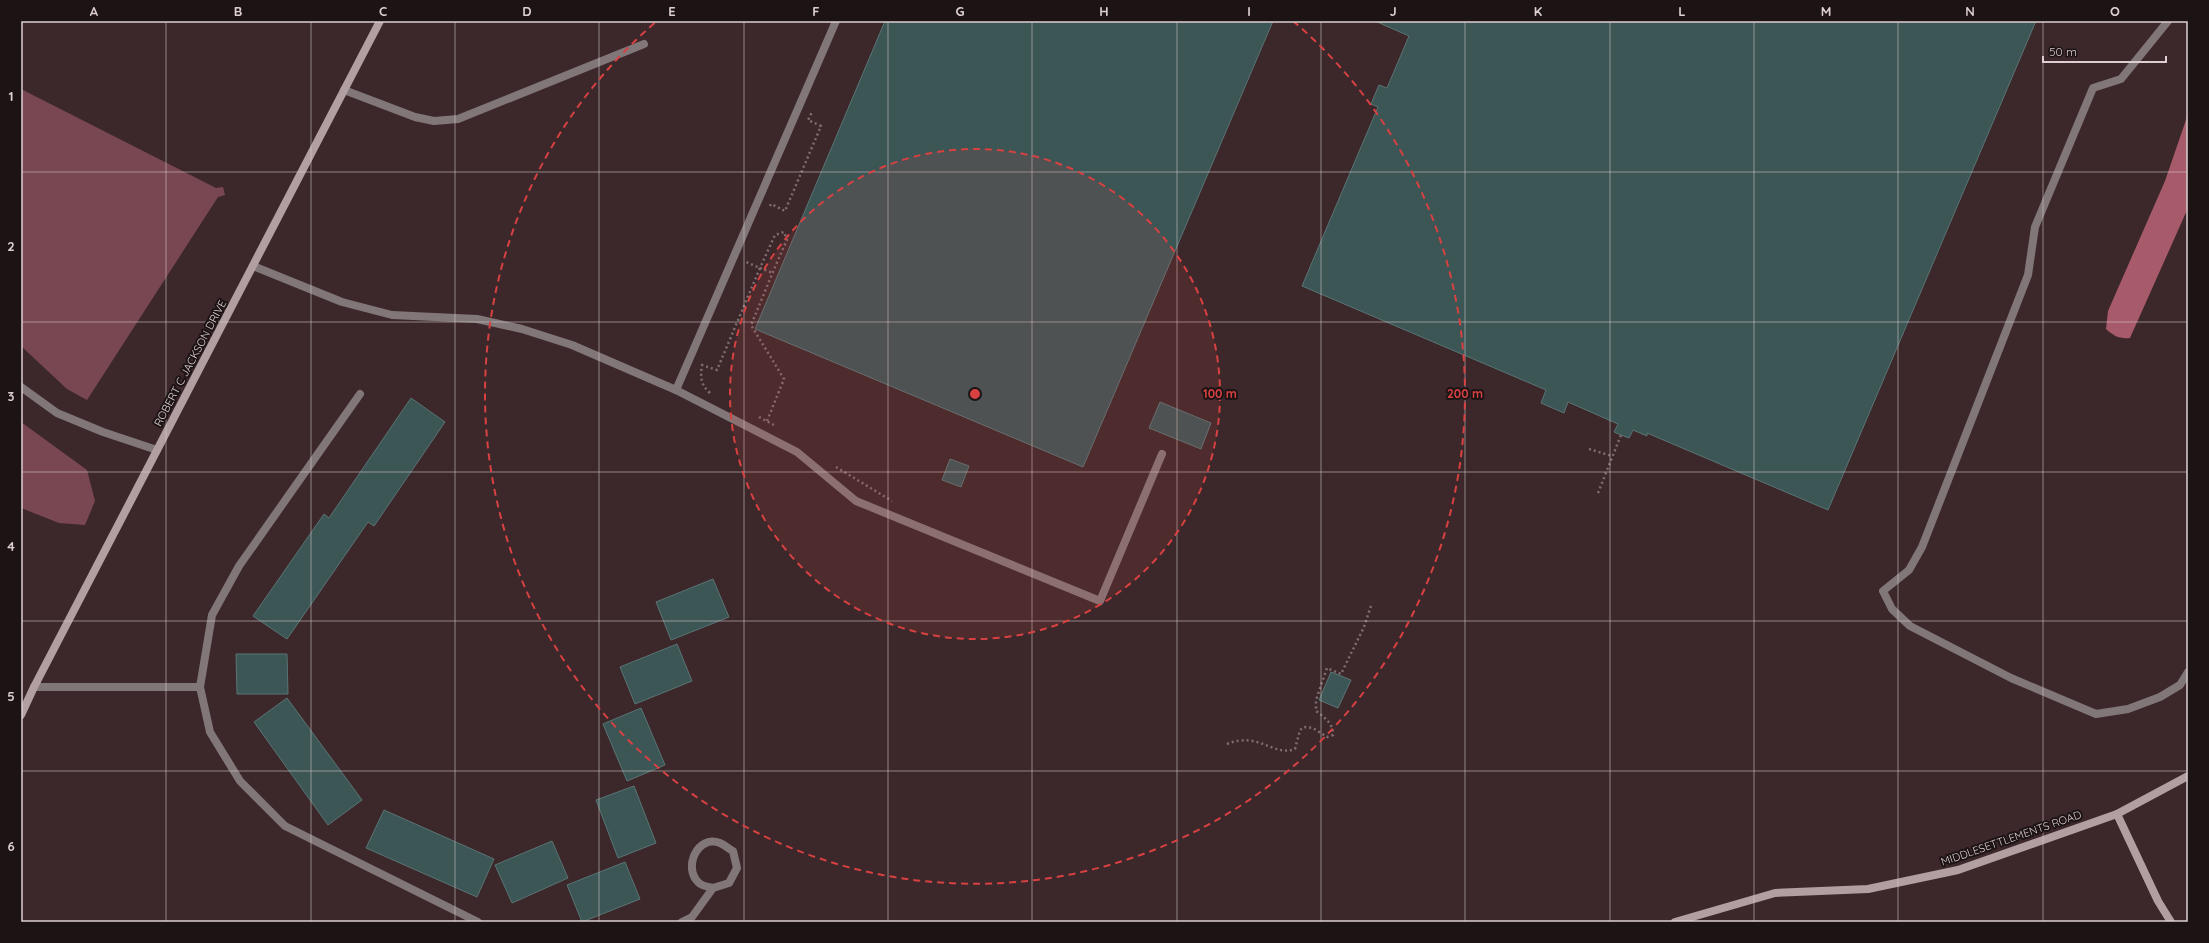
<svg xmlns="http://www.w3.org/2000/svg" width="2209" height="943" font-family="Quicksand,sans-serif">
  <rect width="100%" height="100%" fill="#3c282b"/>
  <g fill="#794751">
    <polygon points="21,89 216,188 223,187 225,195 218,197 87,400 67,389 21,346"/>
    <polygon points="21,422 87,470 95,501 85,525 59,523 21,508"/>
  </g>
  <path fill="#a75a6a" d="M2188 114V208L2130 338C2119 339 2114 336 2106 329L2108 311 2165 181Z"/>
  <g fill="#3c5555" stroke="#5a7474">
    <polygon points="885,21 1273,21 1083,467 755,329"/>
    <polygon points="1375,21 2036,21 1828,510 1647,433 1647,436 1633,430 1629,438 1621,435 1614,432 1618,424 1568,402 1564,413 1541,403 1546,390 1302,286 1378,107 1371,104 1379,85 1387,88 1409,36"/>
    <polygon points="411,398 445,422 374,526 368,522 287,639 253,616 324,514 329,518"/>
    <polygon points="1160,402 1211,423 1201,449 1149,428"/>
    <polygon points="950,459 969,466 961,487 942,480"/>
    <polygon points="713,579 729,617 671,640 656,602"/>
    <polygon points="677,644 692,681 635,704 620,667"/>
    <polygon points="236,654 287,654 288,694 237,694"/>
    <polygon points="1331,672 1351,680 1338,708 1319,700"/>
    <polygon points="287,698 362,800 328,825 254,722"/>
    <polygon points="641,708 665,765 627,781 603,724"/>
    <polygon points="634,786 656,843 618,858 596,800"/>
    <polygon points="384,810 494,859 477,897 366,848"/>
    <polygon points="552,841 568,878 512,903 495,865"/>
    <polygon points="625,862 640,899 582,922 567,885"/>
  </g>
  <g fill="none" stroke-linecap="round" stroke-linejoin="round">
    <g stroke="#7f6e70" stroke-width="2.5" stroke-dasharray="2 3" stroke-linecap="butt">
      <polyline points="770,206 771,204 785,211 821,126 808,120 812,112"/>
      <path d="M710 393C701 385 700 378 702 365L717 370 760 268 746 262"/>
      <polyline points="759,417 774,425"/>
      <path d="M767 421 784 379 751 325C763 297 774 268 787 240L784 232 775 235 760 268 773 273"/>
      <polyline points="1589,449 1612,456"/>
      <polyline points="836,467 892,501"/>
      <polyline points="1598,493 1621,435"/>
      <path d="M1227 744C1259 731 1273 757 1295 749L1300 730 1304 727 1313 728 1327 737 1333 735C1333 723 1325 718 1316 711V700L1327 668 1341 674 1364 627 1372 603"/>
    </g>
    <g stroke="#817678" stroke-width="8">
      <polyline points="2168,21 2121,79 2093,88 2035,227 2028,275 1922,547 1909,570 1883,591 1892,609 1910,626 2011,678 2096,714 2128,709 2160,697 2180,685 2188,672"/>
      <polyline points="344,90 415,117 434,121 458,119 644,44"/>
      <polyline points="253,266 342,302 392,315 477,319 522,329 572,345 676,390 797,452 856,501 1100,601 1162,454"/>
      <polyline points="21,387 57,413 103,432 157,450"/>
      <polyline points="676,390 836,21"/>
      <polyline points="360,394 239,566 212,615 200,687 210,732 240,781 285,826 478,922"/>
      <polyline points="34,687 200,687"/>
      <path d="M682 922 692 917 713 888 729 883 737 868 733 851C729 849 725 845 720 843 698 834 682 868 699 883 702 886 709 887 713 888"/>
    </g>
    <g stroke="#b19fa2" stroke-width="8">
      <polyline points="21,715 34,687 380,21"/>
      <polyline points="2117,814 2158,901 2171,922"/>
      <polyline points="1675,922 1775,893 1868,889 1958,870 2117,814 2188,776"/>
    </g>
  </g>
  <path fill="none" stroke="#ddcfd1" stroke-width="1" stroke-opacity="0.55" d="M166 21V922M311 21V922M455 21V922M599 21V922M744 21V922M888 21V922M1032 21V922M1177 21V922M1321 21V922M1465 21V922M1610 21V922M1754 21V922M1898 21V922M2043 21V922M21 172H2188M21 322H2188M21 472H2188M21 621H2188M21 771H2188"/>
  <circle cx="975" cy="394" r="245" fill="#d74141" fill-opacity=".12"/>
  <g fill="none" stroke="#d74141" stroke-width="2" stroke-dasharray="7 5">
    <circle cx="975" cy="394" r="245"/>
    <path d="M1293 21A490 490 0 1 1 657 21"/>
  </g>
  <g text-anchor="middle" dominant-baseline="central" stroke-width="4" stroke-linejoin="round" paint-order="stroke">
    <g font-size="11" fill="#ddcfd1" stroke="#1c1315">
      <text transform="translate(190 363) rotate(-62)">ROBERT C JACKSON DRIVE</text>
      <text transform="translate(2011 838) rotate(-19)">MIDDLESETTLEMENTS ROAD</text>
    </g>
  </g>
  <circle cx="975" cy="394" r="6" fill="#d74141" stroke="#1c1315" stroke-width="2"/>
  <g font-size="12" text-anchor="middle" font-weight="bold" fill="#d74141" stroke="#1c1315" stroke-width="4" stroke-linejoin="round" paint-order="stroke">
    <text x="1220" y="398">100 m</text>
    <text x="1465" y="398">200 m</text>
  </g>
  <rect width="2209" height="943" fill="none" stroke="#1c1315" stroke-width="44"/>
  <path d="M2043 56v6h123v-6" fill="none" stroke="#ddcfd1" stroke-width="2"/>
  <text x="2049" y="56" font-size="12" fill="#ddcfd1" stroke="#1c1315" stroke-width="3" paint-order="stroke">50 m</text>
  <rect x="22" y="22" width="2165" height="899" fill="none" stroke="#ddcfd1" stroke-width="1.5"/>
  <g font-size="13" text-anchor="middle" font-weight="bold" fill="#ddcfd1">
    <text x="94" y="16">A</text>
    <text x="238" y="16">B</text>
    <text x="383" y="16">C</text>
    <text x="527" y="16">D</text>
    <text x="672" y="16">E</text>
    <text x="816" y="16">F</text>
    <text x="960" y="16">G</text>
    <text x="1104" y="16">H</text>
    <text x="1249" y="16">I</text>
    <text x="1393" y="16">J</text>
    <text x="1538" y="16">K</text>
    <text x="1682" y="16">L</text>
    <text x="1826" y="16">M</text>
    <text x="1970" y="16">N</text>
    <text x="2115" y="16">O</text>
    <text x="11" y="101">1</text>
    <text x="11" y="251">2</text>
    <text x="11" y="401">3</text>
    <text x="11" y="551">4</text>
    <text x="11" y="701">5</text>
    <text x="11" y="851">6</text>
  </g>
</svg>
